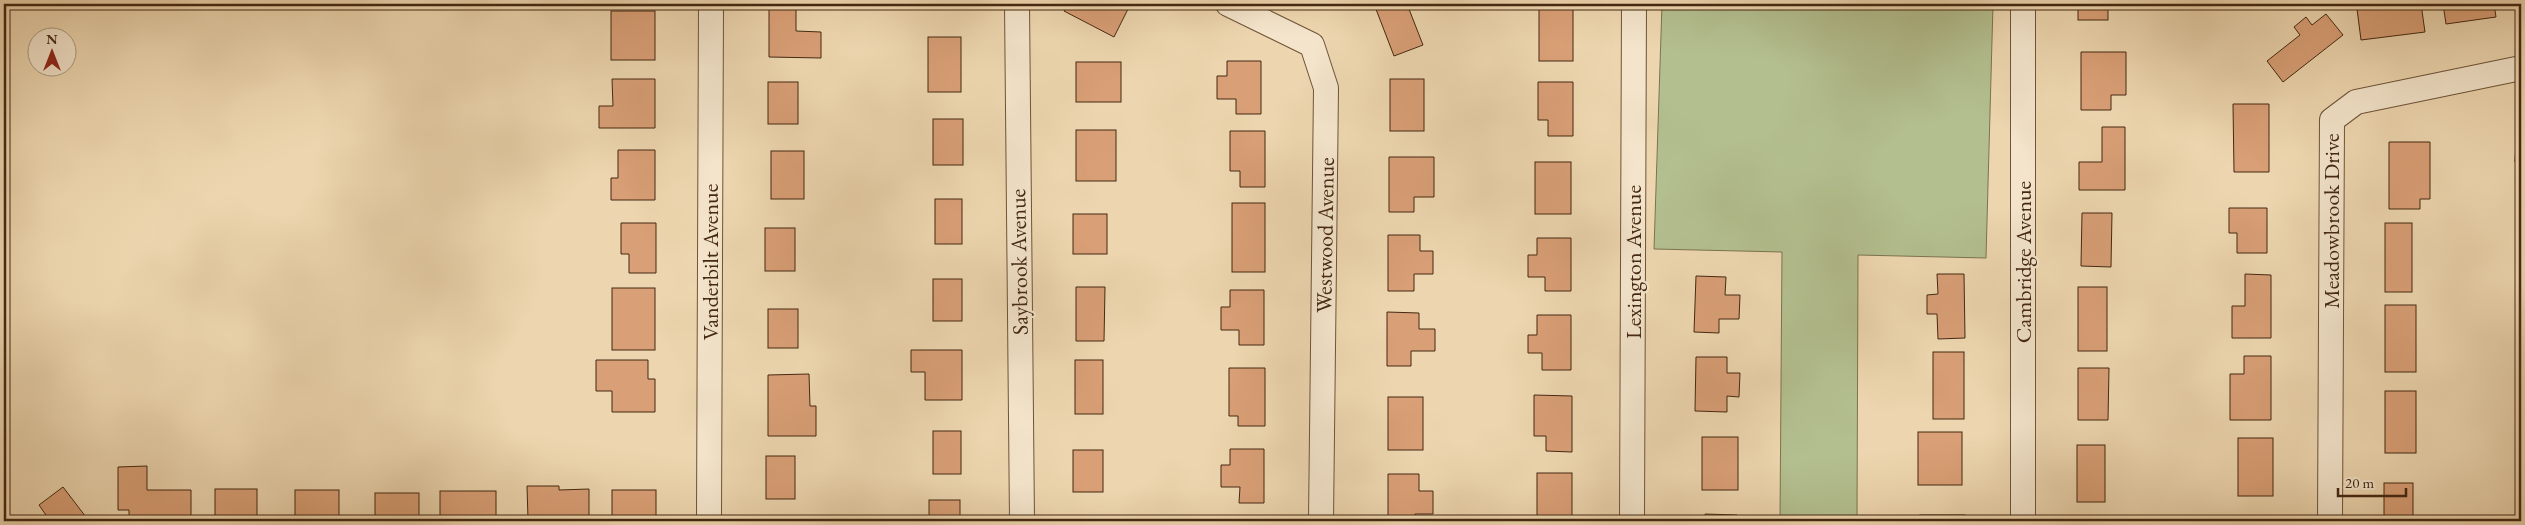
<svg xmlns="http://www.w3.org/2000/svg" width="2525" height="525" font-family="'EB Garamond',serif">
  <rect width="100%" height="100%" fill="#edd6af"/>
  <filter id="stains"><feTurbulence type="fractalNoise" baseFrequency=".004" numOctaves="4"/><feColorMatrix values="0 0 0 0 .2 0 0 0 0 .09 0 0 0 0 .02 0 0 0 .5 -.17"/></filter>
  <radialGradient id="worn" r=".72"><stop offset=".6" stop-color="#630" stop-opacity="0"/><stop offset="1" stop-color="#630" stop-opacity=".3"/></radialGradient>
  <polygon fill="#b3bf8f" stroke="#7c7450" points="1662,4 1993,4 1986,258 1858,255 1857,521 1780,521 1782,252 1654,249"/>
  <g fill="#d99f76" stroke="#442812">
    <polygon points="1068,4 1118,4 1128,9 1114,37 1064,11"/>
    <polygon points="1374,4 1407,4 1423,45 1394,56"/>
    <rect x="1539" y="4" width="34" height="57"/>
    <rect x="2078" y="4" width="30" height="16"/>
    <polygon points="2401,4 2421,4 2425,32 2361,40 2357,9"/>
    <polygon points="2443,4 2494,4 2496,17 2446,24"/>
    <polygon points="769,7 796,7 796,31 821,32 821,58 769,57"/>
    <rect x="611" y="11" width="44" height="49"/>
    <polygon points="2326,14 2343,35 2283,82 2267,61 2300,35 2294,27 2306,17 2312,25"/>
    <rect x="928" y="37" width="33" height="55"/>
    <polygon points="2081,52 2126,52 2126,95 2111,95 2111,110 2081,110"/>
    <polygon points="1227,61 1261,61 1261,114 1236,114 1236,99 1217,99 1217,76 1227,76"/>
    <rect x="1076" y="62" width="45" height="40"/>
    <polygon points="612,79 655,79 655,128 599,128 599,106 613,106"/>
    <rect x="1390" y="79" width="34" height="52"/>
    <rect x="768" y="82" width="30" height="42"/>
    <polygon points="1538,82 1573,82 1573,136 1548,136 1548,120 1538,120"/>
    <polygon points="2233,104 2269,104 2269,172 2234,172"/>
    <rect x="933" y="119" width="30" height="46"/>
    <polygon points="2102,127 2125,127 2125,190 2079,190 2079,162 2102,162"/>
    <rect x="1076" y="130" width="40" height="51"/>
    <polygon points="1230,131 1265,131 1265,187 1240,187 1240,171 1230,171"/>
    <polygon points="2389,142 2430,142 2430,199 2420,199 2420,209 2389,209"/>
    <polygon points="2516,143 2521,143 2521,162 2515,162"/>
    <polygon points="618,150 655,150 655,200 611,200 611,178 618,178"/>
    <rect x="771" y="151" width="33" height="48"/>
    <polygon points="1389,157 1434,157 1434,197 1414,197 1414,212 1389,212"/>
    <rect x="1535" y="162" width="36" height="52"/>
    <rect x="935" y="199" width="27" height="45"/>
    <rect x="1232" y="203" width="33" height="69"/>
    <polygon points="2229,208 2267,208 2267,253 2237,253 2237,233 2229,233"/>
    <polygon points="2082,213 2112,213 2111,267 2081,266"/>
    <rect x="1073" y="214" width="34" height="40"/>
    <polygon points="621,223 656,223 656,273 629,273 629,254 621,254"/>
    <rect x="2385" y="223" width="27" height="69"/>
    <rect x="765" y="228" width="30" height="43"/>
    <polygon points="1388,235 1420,235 1420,251 1433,251 1433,274 1414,274 1414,291 1388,291"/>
    <polygon points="1537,238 1571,238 1571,291 1545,291 1545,277 1528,277 1528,255 1537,255"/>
    <polygon points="1937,274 1964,274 1965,338 1938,339 1937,314 1927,314 1927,295 1938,294"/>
    <polygon points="2245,274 2271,275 2271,338 2232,338 2232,306 2245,306"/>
    <polygon points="1696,276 1726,277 1725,295 1740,295 1739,319 1719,319 1719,333 1694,332"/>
    <rect x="933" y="279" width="29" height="42"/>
    <polygon points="1076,287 1105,287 1104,341 1076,341"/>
    <rect x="2078" y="287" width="29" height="64"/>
    <rect x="612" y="288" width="43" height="62"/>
    <polygon points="1230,290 1264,290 1264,345 1239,345 1239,330 1221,330 1221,307 1230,307"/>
    <rect x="2385" y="305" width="31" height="67"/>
    <rect x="768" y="309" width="30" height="39"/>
    <polygon points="1387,312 1419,313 1419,329 1435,329 1435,351 1411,351 1411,366 1387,366"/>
    <polygon points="1537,315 1571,315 1571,370 1542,370 1542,353 1528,353 1528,335 1537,335"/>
    <polygon points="911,350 962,350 962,400 925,400 925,372 911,372"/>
    <rect x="1933" y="352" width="31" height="67"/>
    <polygon points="2244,356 2271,356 2271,420 2230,420 2230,374 2244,374"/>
    <polygon points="1696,357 1727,357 1727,373 1740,373 1739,397 1727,396 1727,412 1695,411"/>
    <polygon points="596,360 648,360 648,379 655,379 655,412 612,412 612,391 596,391"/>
    <rect x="1075" y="360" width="28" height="54"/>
    <polygon points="1229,368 1265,368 1265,426 1238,426 1238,416 1229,416"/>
    <polygon points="2078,368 2109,368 2108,420 2078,420"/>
    <polygon points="809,374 810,406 816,406 816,436 768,436 768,375"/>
    <rect x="2385" y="391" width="31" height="62"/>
    <polygon points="1534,395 1572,396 1572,452 1546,451 1546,436 1534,436"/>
    <rect x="1388" y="397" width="35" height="53"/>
    <rect x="933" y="431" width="28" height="43"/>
    <rect x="1918" y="432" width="44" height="53"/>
    <rect x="1702" y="437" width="36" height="53"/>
    <rect x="2238" y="438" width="35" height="58"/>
    <rect x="2077" y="445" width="28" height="57"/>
    <polygon points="1230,449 1264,449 1264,503 1239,503 1240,487 1221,487 1221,465 1230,465"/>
    <rect x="1073" y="450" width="30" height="42"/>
    <rect x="766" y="456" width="29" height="43"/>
    <polygon points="147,466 147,490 191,490 191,518 129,519 129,510 118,510 118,467"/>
    <rect x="1537" y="473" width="35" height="48"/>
    <polygon points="1388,474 1419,474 1419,491 1433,491 1433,514 1415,514 1415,521 1388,521"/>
    <rect x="2384" y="483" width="29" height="38"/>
    <polygon points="527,486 559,486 559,490 589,489 589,518 528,519"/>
    <polygon points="63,487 89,521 50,521 39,505"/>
    <rect x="215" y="489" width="42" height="29"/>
    <rect x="295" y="490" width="44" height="29"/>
    <rect x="612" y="490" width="44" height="30"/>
    <rect x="440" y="491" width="56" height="29"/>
    <rect x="375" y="493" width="44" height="28"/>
    <rect x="929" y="500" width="31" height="21"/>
    <polygon points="1705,514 1737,515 1737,521 1705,521"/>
    <rect x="1920" y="515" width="45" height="6"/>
    <rect x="1229" y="518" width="33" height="3"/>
    <rect x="2244" y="518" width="27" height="3"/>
    <rect x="768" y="519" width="29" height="2"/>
  </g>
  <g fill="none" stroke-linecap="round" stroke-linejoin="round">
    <g stroke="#6e5439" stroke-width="26">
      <g id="street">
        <polyline points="1017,4 1022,521"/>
        <polyline points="1228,4 1312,45 1326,88 1321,521"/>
        <polyline points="2023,4 2023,521"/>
        <polyline points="709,521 711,4"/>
        <polyline points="1632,521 1634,4"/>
        <polyline points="2330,521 2332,120 2356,102 2521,68"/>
      </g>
    </g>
    <use href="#street" stroke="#f3e4cb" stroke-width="24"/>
  </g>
  <g text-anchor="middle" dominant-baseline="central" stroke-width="4.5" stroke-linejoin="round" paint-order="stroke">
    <g font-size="22" fill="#442812" stroke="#f3e4cb">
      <text transform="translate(2331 221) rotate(-90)">Meadowbrook Drive</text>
      <text transform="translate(1325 235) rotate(-89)">Westwood Avenue</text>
      <text transform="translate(710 262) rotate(-90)">Vanderbilt Avenue</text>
      <text transform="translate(1019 262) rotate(-91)">Saybrook Avenue</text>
      <text transform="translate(1633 262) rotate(-90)">Lexington Avenue</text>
      <text transform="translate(2023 262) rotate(-90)">Cambridge Avenue</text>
    </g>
  </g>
  <rect width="2525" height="525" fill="none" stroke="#edd6af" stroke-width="20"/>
  <rect x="5" y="5" width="2515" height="515" fill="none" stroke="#442812" stroke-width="2.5"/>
  <rect x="10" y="10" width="2505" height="505" fill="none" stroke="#442812"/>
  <g transform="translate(52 52)"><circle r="24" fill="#f3e4cb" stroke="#ad9981"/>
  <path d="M0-4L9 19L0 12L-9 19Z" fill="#8f2418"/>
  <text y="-8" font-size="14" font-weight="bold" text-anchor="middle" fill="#442812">N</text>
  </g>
  <path d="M2338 488v8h68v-8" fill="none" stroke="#442812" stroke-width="2.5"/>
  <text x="2345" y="488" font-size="15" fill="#442812" stroke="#f3e4cb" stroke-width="4" paint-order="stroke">20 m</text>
  <rect width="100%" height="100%" filter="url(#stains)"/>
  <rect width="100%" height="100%" fill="url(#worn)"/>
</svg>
